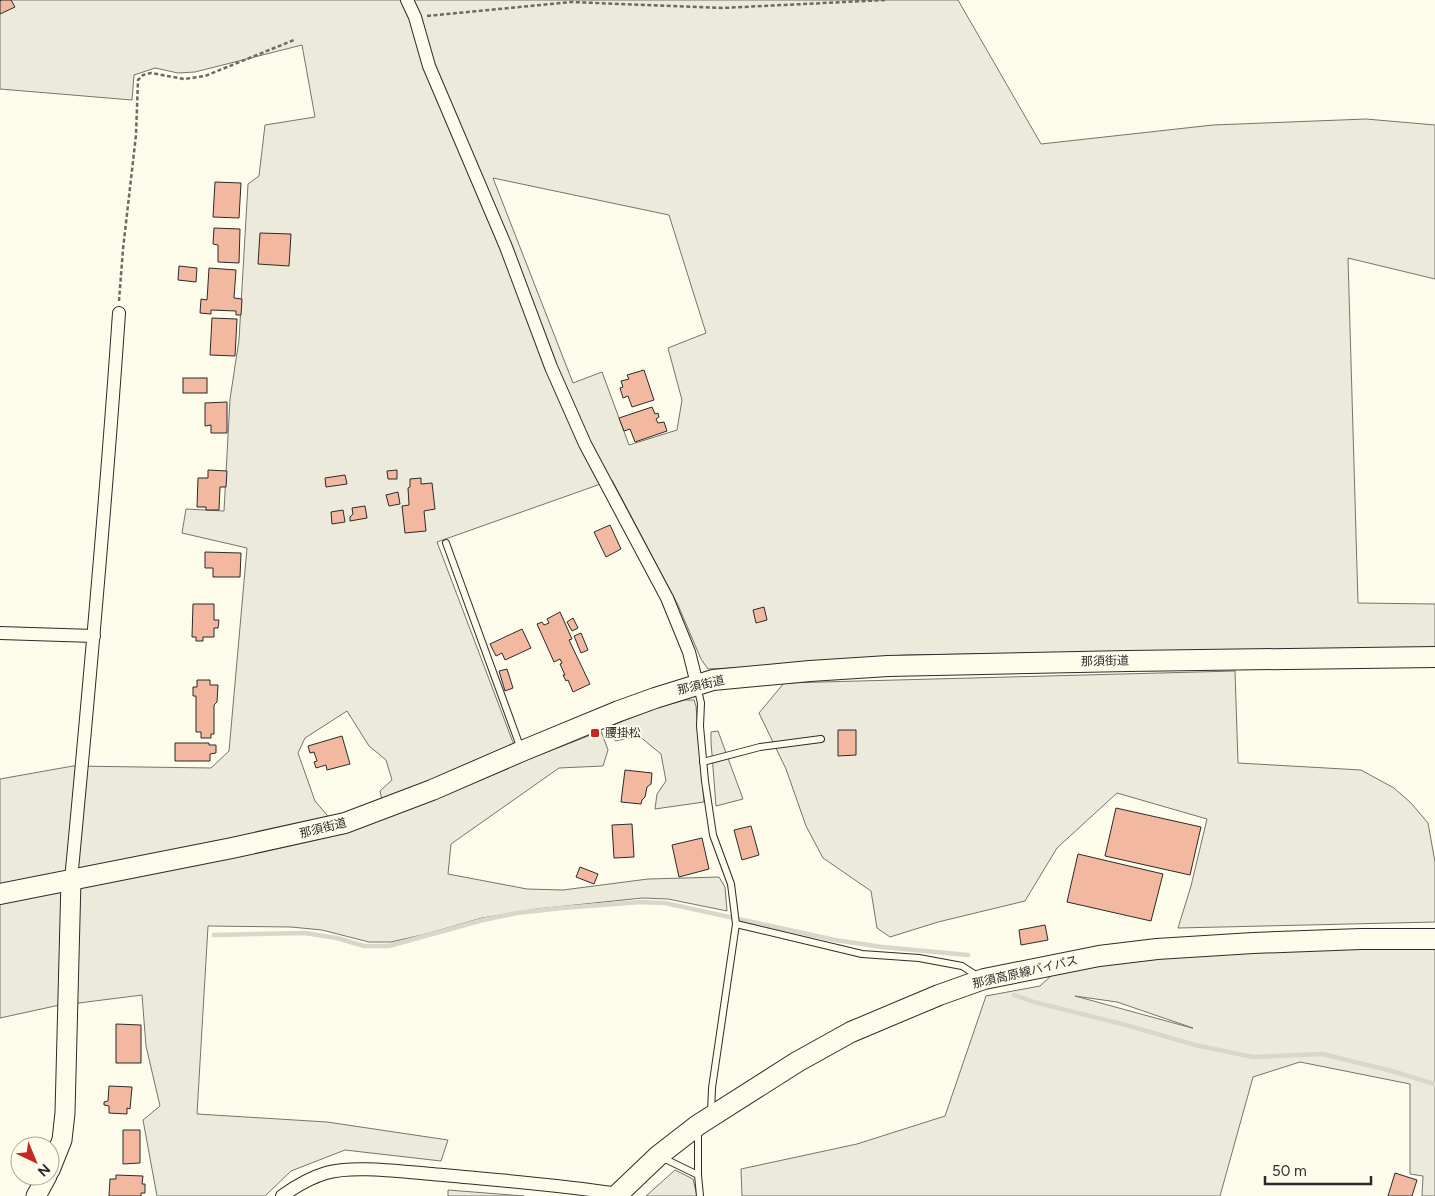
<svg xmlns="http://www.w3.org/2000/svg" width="1435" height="1196" font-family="Figtree,'Noto Sans JP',sans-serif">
  <rect width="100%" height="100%" fill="#fdfbea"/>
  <g fill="#ecebdb" stroke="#74746e" fill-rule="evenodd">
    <path d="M0 0H958L1041 144 1213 125 1366 119 1435 125V279L1348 258 1358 603 1435 604V648L904 655 777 666 708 669 701 659 678 605 612 480 437 542 514 745 382 800 380 791 392 780 386 760 369 746 347 711 305 738 298 753 315 801 332 821 414 804 601 731 608 750 603 766 559 768 451 844 448 874 527 889 563 890 648 879 719 877 725 887 727 911 668 899 642 898 537 909 482 918 426 934 391 942H369L322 930 291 927 208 926 197 1114 327 1122 448 1140 441 1161 345 1150 291 1171 265 1196H157L143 1120 160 1106 146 1046 142 995 55 1006 0 1018V779L73 766 211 768 229 751 247 548 182 533 186 509 224 511 230 399 239 340 248 184 259 176 265 125 315 117 302 45 195 72 178 73 155 68 134 75 132 100 0 89ZM493 178 669 215 706 333 668 348 682 400 677 430 629 445 602 372 573 383Z"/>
    <polygon points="1235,671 1238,763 1361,770 1394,788 1411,803 1428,823 1435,862 1435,922 1178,928 1191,886 1207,819 1117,793 1057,848 1025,901 938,922 890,937 877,928 871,891 823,858 806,826 786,769 759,713 784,683"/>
    <polygon points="685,700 694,700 696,706 704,802 655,809 657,794 666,781 661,754 639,736 615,741 613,725 660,707"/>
    <polygon points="718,731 743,799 716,806 711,742 711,732"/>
    <path d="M1435 948V1196H1422L1423 1176 1410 1174V1084L1300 1062 1253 1077 1220 1196H742L741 1169 857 1144 945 1116 986 996 1040 986 1054 973 1122 961 1248 950ZM1075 996 1117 1002 1193 1028H1192Z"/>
    <polygon points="675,1170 693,1179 697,1196 646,1196"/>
    <polygon points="448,1190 524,1196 448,1196"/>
  </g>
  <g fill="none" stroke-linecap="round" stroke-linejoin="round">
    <g stroke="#d8d7c9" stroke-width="4.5">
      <polyline points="214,935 305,933 337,938 364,946 389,946 483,920 517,913 562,908 641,902 665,903 835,940 882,947 968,955"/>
      <polyline points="1014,995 1034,1002 1126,1025 1195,1045 1253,1057 1322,1054 1392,1071 1435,1084"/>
    </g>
  </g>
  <g fill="#f2b8a0" stroke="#2b2b2b">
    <polygon points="2,0 11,0 15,7 0,14 0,1"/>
    <polygon points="215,182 241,183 239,218 213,217"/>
    <polygon points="214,228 240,229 239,263 218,262 218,245 213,244"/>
    <polygon points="260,233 291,234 289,266 258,264"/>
    <polygon points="179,266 197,268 196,282 178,280"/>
    <polygon points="209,268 236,270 234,298 242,299 241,315 236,315 236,311 211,310 211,314 200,313 201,299 207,300"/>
    <polygon points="212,318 237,319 235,356 210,355"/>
    <polygon points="644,370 654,400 632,407 628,396 623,398 620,388 623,387 621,381 629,379 627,375"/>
    <rect x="183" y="378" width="24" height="15"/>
    <polygon points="227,402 227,433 211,433 211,425 205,426 205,403"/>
    <polygon points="652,407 655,414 658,413 659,417 656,419 658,423 664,422 667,431 635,442 630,429 624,431 619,418"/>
    <polygon points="208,470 227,471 226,487 220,487 219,510 206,510 206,507 197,507 198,478 208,478"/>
    <polygon points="397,470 397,479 388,479 387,471"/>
    <polygon points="345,475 347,484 326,487 325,478"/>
    <polygon points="421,478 421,484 432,483 435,509 424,511 426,531 405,533 402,506 409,505 408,488 410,487 410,479"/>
    <polygon points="398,492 400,504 389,506 386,495"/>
    <polygon points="365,506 367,518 350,521 350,517 353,514 352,508"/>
    <polygon points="343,510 345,522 332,524 331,512"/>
    <polygon points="610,525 621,549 606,557 594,532"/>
    <polygon points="205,552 241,553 240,577 213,577 213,568 205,568"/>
    <polygon points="193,604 214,604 214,620 219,620 218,628 214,628 214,637 203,637 203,641 196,641 196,637 192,637"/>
    <polygon points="764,607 767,620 756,623 753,610"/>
    <polygon points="560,612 572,639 569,640 590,684 573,692 568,680 566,681 563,675 565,675 560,664 562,663 560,659 554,662 537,624 542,622 544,625 549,623 547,619"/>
    <polygon points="573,618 578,628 572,631 567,622"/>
    <polygon points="522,629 531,648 505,660 502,653 496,656 490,644"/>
    <polygon points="581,633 588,650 581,653 574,636"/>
    <polygon points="507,669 513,688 505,691 499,671"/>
    <polygon points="197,680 210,680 210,685 218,685 217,702 214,705 214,734 211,734 211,738 201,738 201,732 196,732 196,696 193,696 193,687 197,687"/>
    <polygon points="838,730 856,730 856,755 838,756"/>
    <polygon points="342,736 350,764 327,770 326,765 316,768 314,762 317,761 314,752 310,753 308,746"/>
    <polygon points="175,743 209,743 209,745 216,745 216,753 210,754 210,761 175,761"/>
    <polygon points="625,770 652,773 651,784 647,787 645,797 642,800 641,804 621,802"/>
    <polygon points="1116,808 1201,827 1190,875 1105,856"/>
    <polygon points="632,824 634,857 614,858 612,825"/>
    <polygon points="751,826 759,855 742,860 734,830"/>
    <polygon points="702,838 709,869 679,877 672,845"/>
    <polygon points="1078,854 1163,874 1151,921 1067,902"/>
    <polygon points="580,867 598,874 594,884 576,877"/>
    <polygon points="1045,925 1048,940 1021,945 1019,930"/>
    <polygon points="116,1024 141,1025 141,1063 116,1063"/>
    <polygon points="109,1086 132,1087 130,1109 127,1108 127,1114 109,1113 109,1106 104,1105 104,1102 108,1101"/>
    <polygon points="123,1130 140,1130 140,1163 123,1164"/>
    <polygon points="1395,1173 1417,1180 1412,1196 1388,1196"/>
    <polygon points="116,1175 143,1176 142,1184 145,1184 145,1193 141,1193 141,1196 109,1196 110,1179 116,1179"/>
  </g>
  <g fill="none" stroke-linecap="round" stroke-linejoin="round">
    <g stroke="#2b2b2b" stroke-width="8">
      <g id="lane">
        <polyline points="446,543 521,749"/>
        <polyline points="697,686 701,703 700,726 705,781 713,835 731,884 736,924 712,1088 711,1113"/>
        <polyline points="703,762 760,747 821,739"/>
        <polyline points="736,924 862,954 919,958 962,966 979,977"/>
        <polyline points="698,1130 698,1175 700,1196"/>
        <polyline points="661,1157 698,1175"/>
      </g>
    </g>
    <g stroke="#2b2b2b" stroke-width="14">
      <g id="street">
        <polyline points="407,0 415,17 429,66 506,247 551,367 585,444 667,598 689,652 697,684"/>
        <polyline points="0,633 94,636"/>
        <path d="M71 880C89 691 106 502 119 313"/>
        <path d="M282 1196C296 1186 309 1178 326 1173 354 1165 402 1172 432 1174 494 1180 556 1184 618 1194"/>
      </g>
    </g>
    <g stroke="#2b2b2b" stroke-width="21">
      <g id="secondary">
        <polyline points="50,1170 62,1140 65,1113 71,880"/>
        <polyline points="36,1196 47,1176"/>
      </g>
    </g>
    <g stroke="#2b2b2b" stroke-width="22">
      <g id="primary">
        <polyline points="0,894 232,848 345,823 432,790 522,751 619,711 655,698 713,680 810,671 888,666 1128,661 1435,657"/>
        <polyline points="616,1196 658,1156 698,1125 797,1062 851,1032 939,995 984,979 1099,956 1157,949 1253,943 1361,939 1435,939"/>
      </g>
    </g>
    <g stroke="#6a6964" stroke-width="2.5" stroke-dasharray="4 2.5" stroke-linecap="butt">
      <polyline points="427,16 571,2 722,8 885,0"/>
      <polyline points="119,301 123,249 136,135 138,80 143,75 151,73 184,79 205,76 294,40"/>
    </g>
    <use href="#lane" stroke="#fdfbea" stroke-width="6"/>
    <use href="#street" stroke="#fdfbea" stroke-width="12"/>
    <use href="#secondary" stroke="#fdfbea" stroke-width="19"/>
    <use href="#primary" stroke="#fdfbea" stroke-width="20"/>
  </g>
  <rect fill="#c62828" stroke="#fdfbea" stroke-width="2" x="590" y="728" width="10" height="10" rx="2.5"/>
  <g text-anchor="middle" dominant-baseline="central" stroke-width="4" stroke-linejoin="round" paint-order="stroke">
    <g font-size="12" fill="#2b2b2b" stroke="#fdfbea">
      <text transform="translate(1105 661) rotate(-1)">那須街道</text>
      <text transform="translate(701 685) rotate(-13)">那須街道</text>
      <text transform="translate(323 828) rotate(-14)">那須街道</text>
      <text transform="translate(1025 972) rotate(-13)">那須高原線バイパス</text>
    </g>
    <g font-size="12" fill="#2b2b2b" stroke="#fdfbea" text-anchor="start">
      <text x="605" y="733">腰掛松</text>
    </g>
  </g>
  <g transform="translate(35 1161) rotate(136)"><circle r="24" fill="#fdfbea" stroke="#a9a89e"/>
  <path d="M0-4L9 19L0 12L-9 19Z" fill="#c62828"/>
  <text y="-8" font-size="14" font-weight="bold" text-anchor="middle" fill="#2b2b2b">N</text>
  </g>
  <path d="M1265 1176v8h106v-8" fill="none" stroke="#2b2b2b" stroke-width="2.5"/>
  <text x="1272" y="1176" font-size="15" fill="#2b2b2b" stroke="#fdfbea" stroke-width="4" paint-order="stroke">50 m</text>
</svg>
